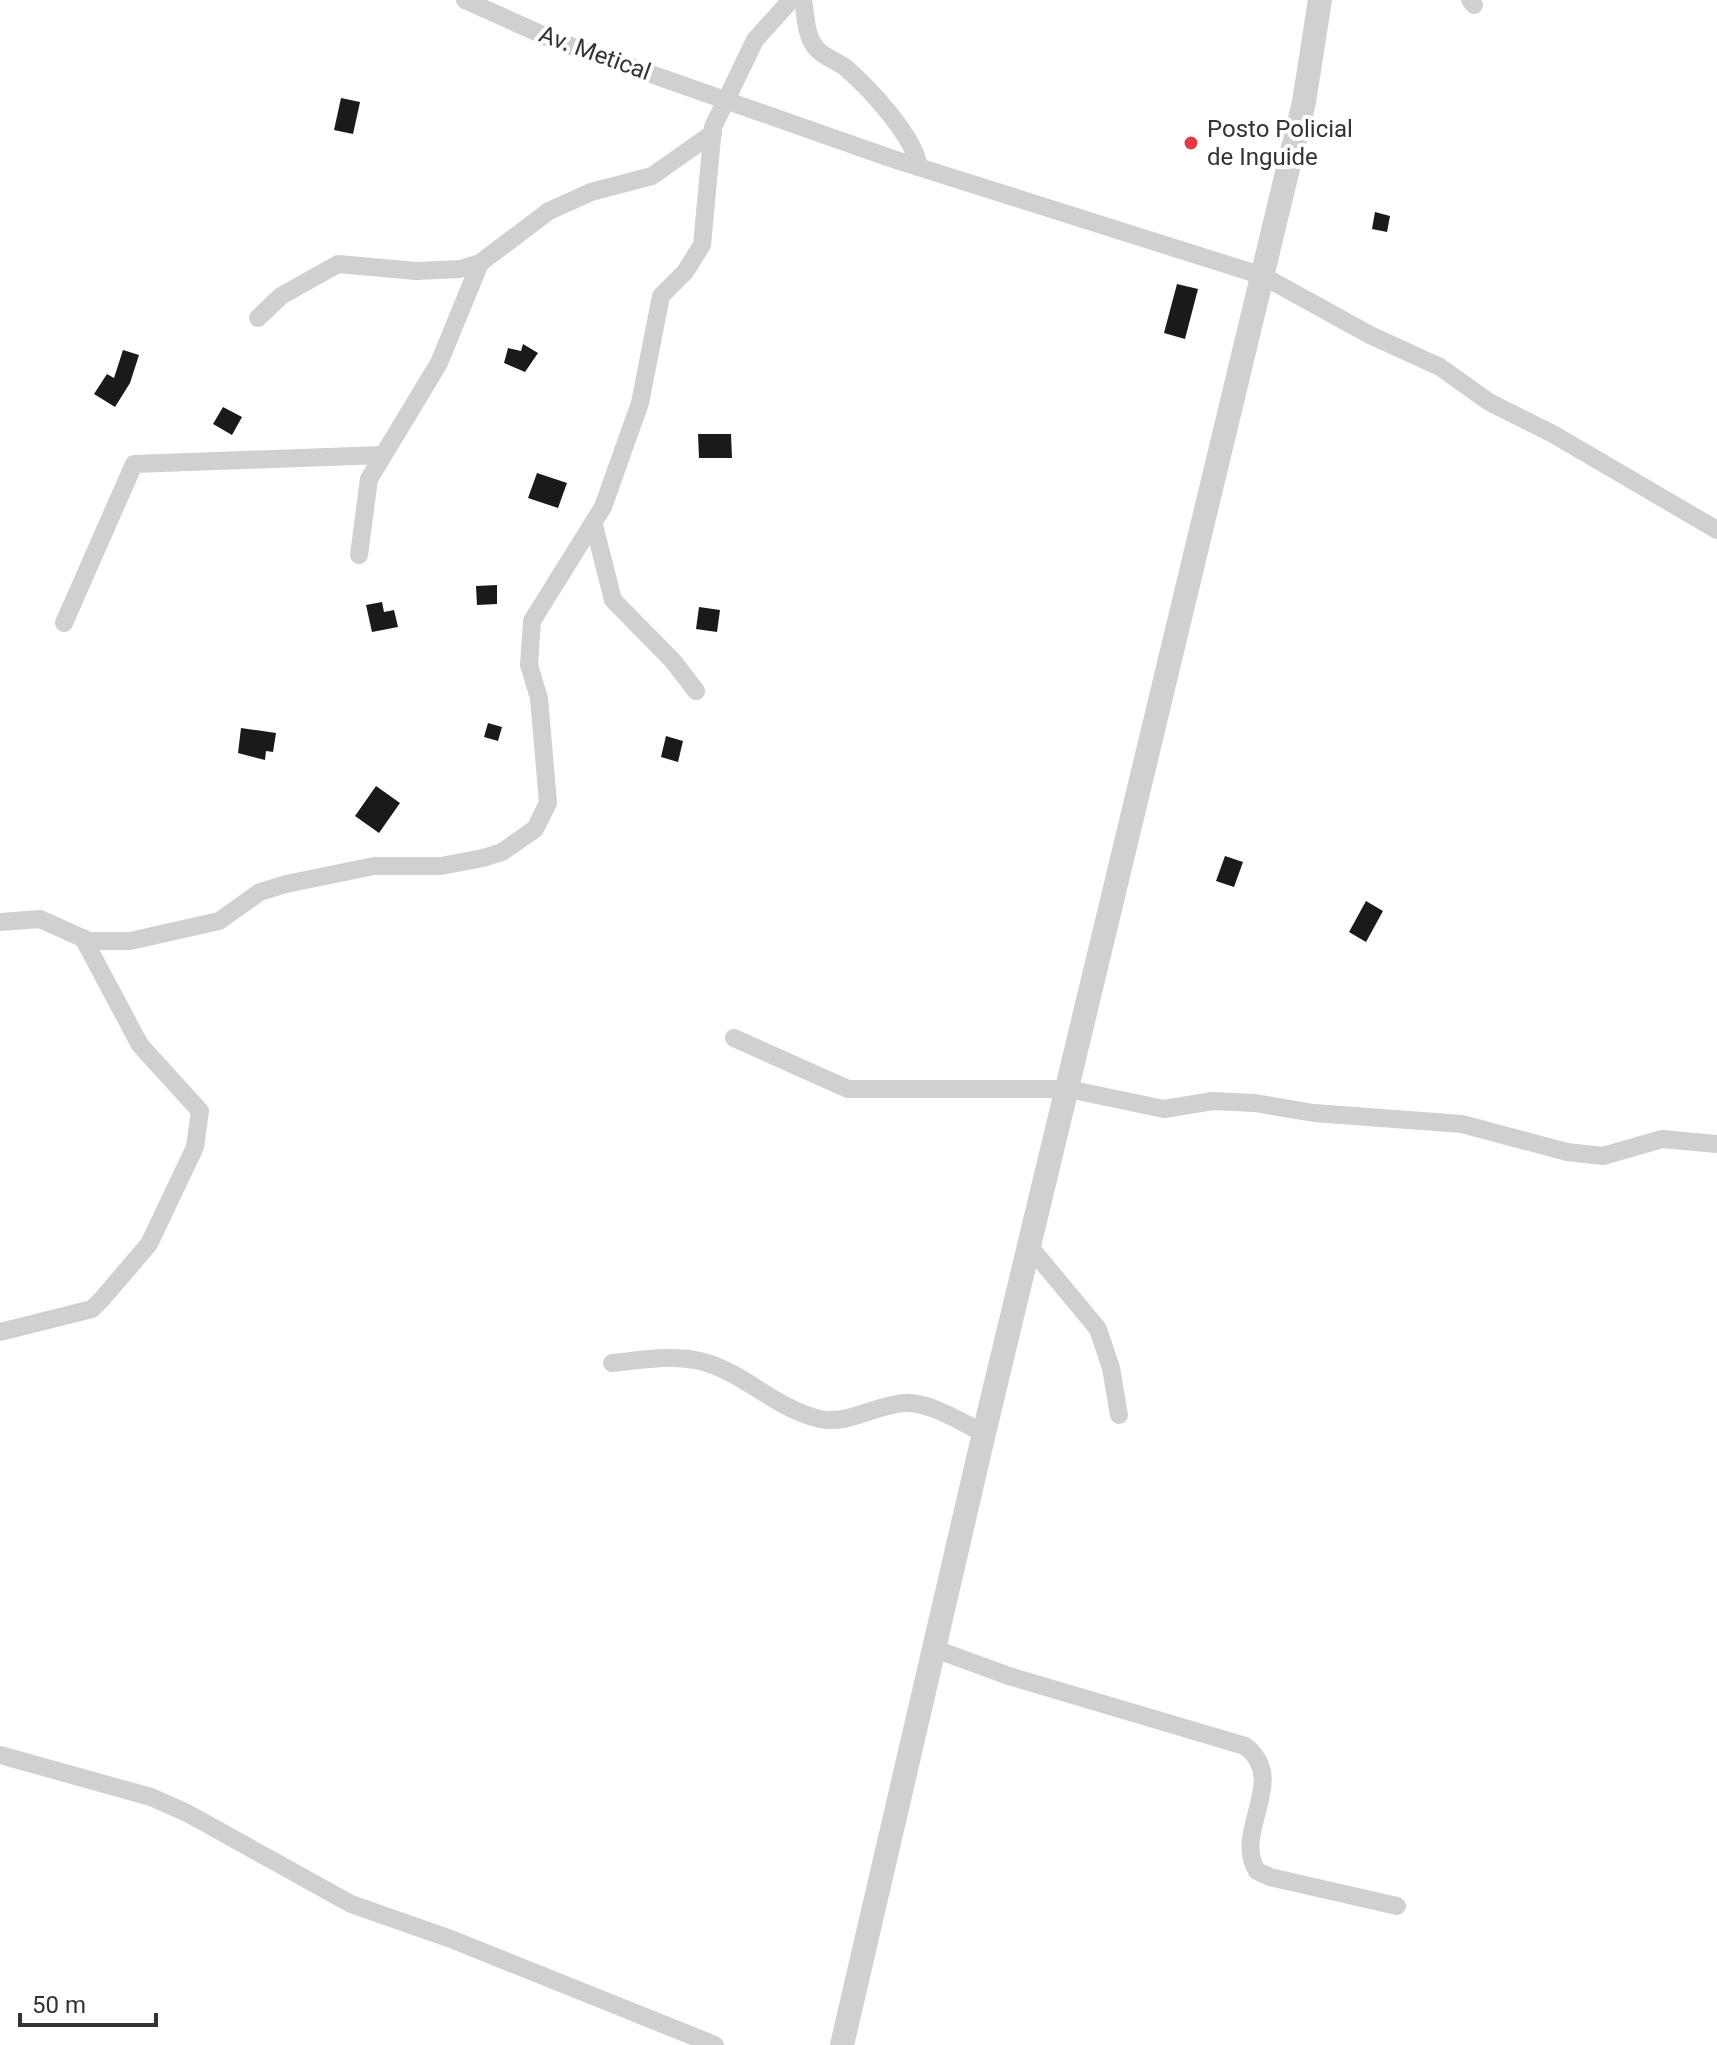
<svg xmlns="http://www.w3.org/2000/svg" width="1717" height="2045" font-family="Roboto,sans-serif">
  <rect width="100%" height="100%" fill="#fff"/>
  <g fill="#1a1a1a">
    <polygon points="341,98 360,102 353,134 334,130"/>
    <polygon points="1375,212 1390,216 1387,232 1372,229"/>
    <polygon points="1177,284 1198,289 1185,339 1164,333"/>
    <polygon points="523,344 538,353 525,372 504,363 508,348 521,351"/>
    <polygon points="123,350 139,355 130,383 115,407 94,394 107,374 114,378"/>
    <polygon points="223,407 242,417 232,435 213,424"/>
    <polygon points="698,434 731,434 732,458 699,458"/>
    <polygon points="537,473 567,483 558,508 528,498"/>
    <polygon points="497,585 497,604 477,605 476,586"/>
    <polygon points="382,602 384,612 394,610 398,627 372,632 366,605"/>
    <polygon points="699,607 720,610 717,632 696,629"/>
    <polygon points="488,723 502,727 498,741 484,737"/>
    <polygon points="241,728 276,733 273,752 266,751 265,760 238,753"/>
    <polygon points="666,736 683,741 678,762 661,757"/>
    <polygon points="376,786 400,803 379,833 355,816"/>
    <polygon points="1225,856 1243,862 1234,887 1216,881"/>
    <polygon points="1366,901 1383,911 1366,942 1349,932"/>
  </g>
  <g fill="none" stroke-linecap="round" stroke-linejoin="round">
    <g stroke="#d0d0d0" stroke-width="18">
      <polyline points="465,0 554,40 893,159 1263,276 1370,335 1440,367 1489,402 1553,434 1717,530"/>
      <path d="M803 0C806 15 805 35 816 48 823 57 837 61 846 68 870 89 914 136 919 167"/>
      <polyline points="1470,0 1474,5"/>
      <polyline points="258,318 281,296 338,264 416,271 460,269 480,263 549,211 591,192 652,176 713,133"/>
      <polyline points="594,525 613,600 673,661 696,691"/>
      <polyline points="359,555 369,479 439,363 480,263"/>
      <polyline points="64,623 134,464 382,455"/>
      <polyline points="0,922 40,919 89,941 130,941 219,921 260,892 286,884 374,866 441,866 483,858 502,852 535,829 548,803 539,698 529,665 532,621 603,507 640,403 661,296 685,272 702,245 713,127 755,40 791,0"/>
      <polyline points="734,1038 848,1089 1068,1089 1164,1109 1213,1101 1255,1103 1314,1113 1462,1124 1567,1152 1603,1156 1662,1139 1717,1144"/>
      <polyline points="1030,1247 1098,1329 1111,1368 1119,1415"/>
      <polyline points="0,1332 92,1309 102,1299 149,1244 195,1147 200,1111 140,1045 83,938"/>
      <path d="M612 1363C642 1360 674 1354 704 1362 746 1374 776 1409 820 1419 849 1425 875 1405 904 1403 929 1401 962 1423 984 1433"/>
      <path d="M935 1649 1009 1676 1245 1746C1290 1780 1232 1831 1257 1871L1270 1877 1397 1906"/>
      <polyline points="0,1755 151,1797 187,1813 351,1904 451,1939 715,2045"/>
    </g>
    <polyline stroke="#d0d0d0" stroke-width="24" points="842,2045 984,1433 1304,102 1320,0"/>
  </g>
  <circle fill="#e63946" stroke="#fff" stroke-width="3" cx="1191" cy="143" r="8"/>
  <g text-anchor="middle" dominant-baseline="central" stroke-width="8" stroke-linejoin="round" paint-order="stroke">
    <g font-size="24" fill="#333" stroke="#fff">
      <text transform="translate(595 53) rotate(20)">Av. Metical</text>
    </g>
    <g font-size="24" fill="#333" stroke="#fff" text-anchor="start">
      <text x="1207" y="129">Posto Policial<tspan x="1207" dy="28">de Inguide</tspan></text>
    </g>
  </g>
  <path d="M20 2013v12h136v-12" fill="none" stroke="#333333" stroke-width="4"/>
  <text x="32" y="2013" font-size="24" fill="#333333" stroke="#ffffff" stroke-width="6" paint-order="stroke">50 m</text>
</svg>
